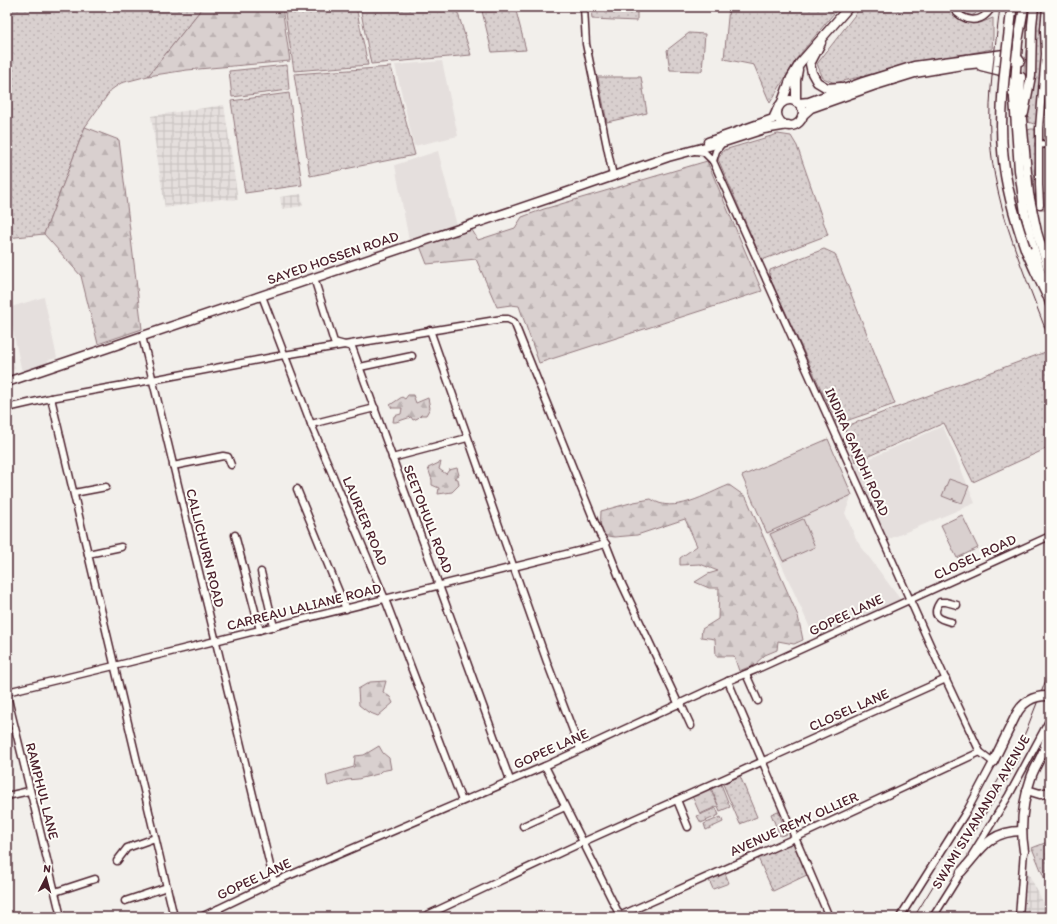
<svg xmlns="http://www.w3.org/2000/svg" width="1057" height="924" font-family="Itim,sans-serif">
  <defs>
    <pattern id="industrial-grid" width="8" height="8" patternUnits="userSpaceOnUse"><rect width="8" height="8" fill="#e5dfdd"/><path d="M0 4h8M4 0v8" fill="none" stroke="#c6bfbe"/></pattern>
    <pattern id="grass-dots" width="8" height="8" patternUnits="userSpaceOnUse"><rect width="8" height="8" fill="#d9d0cf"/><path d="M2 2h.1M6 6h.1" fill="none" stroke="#bcb2b2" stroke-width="1.8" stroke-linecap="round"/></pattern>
    <pattern id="forest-firs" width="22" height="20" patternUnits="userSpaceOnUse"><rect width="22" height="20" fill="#d9d0cf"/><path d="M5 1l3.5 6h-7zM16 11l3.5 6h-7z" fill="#bcb2b2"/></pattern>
    <pattern id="wetland-marsh" width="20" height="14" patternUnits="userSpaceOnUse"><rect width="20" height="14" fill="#d9d0cf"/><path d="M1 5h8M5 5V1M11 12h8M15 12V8" fill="none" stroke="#bcb2b2"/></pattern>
  </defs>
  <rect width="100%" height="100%" fill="#f2efeb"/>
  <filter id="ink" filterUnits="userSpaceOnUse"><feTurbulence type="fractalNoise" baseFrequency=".025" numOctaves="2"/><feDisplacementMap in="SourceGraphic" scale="8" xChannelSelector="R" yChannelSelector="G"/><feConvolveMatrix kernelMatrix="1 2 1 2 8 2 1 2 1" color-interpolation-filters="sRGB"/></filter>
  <g filter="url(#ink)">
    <g fill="#e5dfdd">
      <polygon points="442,61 458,136 414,146 395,65"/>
      <polygon points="438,151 457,226 409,241 395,165"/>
      <polygon points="44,297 57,358 48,360 49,363 22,372 8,308"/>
      <polygon points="7,325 15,369 7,372"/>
      <polygon points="943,426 975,503 887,540 853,466"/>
      <polygon points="828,439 852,495 845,513 857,541 903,603 814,637 742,476"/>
    </g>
    <g fill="url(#industrial-grid)">
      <polygon points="224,105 238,200 221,199 165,208 151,116"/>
      <polygon points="301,194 303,206 282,209 280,197"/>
      <polygon points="1027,871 1050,915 1050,917 1022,917"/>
    </g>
    <g fill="url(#grass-dots)" stroke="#92787d">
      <polygon points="7,7 203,7 148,76 121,83 111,90 85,127 44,234 7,238"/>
      <polygon points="284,7 356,7 368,65 294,71"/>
      <polygon points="360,7 456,7 471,55 371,64"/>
      <polygon points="481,7 515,7 526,50 492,52"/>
      <polygon points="591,7 637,7 637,21 592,19"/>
      <polygon points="729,7 839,7 797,58 770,103 754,65 724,59"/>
      <polygon points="861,7 943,7 944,9 980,23 993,18 993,36 992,49 896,68 835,83 823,78 817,64"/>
      <polygon points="1037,7 1045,7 1045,21 1041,22 1042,57 1037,121 1034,124 1028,122 1028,113"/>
      <polygon points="1029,21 1031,52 1023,113 1024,69"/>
      <polygon points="689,33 705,34 702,71 670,70 667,50"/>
      <polygon points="287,65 289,90 232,97 229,71"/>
      <polygon points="391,67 415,155 310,176 294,74"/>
      <polygon points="598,77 641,77 647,113 607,122"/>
      <polygon points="289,93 302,185 245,193 231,101"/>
      <polygon points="1031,129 1035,129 1036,133 1036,160 1033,185 1031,184 1027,137 1028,130"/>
      <polygon points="778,134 791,136 797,146 828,235 762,260 718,159 724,150"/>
      <polygon points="824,249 835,254 895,404 837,424 769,276 770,270"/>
      <polygon points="1048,351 1050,358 1050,447 973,482 944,423 855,462 844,427"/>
      <polygon points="740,776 757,817 740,824 723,784"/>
      <polygon points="716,808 719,815 701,823 697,816"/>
      <polygon points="778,811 787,834 780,836 771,814"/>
      <polygon points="721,817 723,822 706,830 704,824"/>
      <polygon points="1050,841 1050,892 1032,848"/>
      <polygon points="794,842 809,874 773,891 758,858"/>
      <polygon points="725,873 729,883 713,889 709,880"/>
    </g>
    <g fill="url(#forest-firs)" stroke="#92787d">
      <polygon points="203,7 282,7 290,61 187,70 148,76"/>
      <polygon points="954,7 981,7 975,14 967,18"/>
      <polygon points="85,127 119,140 142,329 98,344 81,276 44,234"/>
      <polygon points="707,161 762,291 539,363 519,306 511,305 497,307 476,259 427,264 420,246 472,230 478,240 515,228 522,217 544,209"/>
      <polygon points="1042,194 1050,194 1050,209 1041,209"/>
      <polygon points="408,395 413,395 416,403 428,398 430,408 426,415 421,415 418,418 413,420 411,417 396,422 393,422 394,416 401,414 402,408 392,408 390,405 402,397 405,399"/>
      <polygon points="441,462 439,469 446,474 449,470 457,468 459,475 454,478 458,479 459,485 452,492 438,494 439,488 432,485 432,480 428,468"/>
      <path d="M729 485 746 497 798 616 803 640 794 644 778 641 777 650 765 655 754 665 739 671 734 656H716L715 639 701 637 702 629 718 619 719 588H709L695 582 708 574 718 571 700 564 680 565V558L697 546 685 519 637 535 615 537 600 535 601 511 634 502 651 499C674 515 706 494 729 485Z"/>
      <polygon points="386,681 383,692 390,697 393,703 378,716 368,712 359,705 358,689 370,682"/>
      <polygon points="379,746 383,753 389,758 391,769 381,771 378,774 358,779 347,780 328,786 326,775 354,767 355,756 364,755"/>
    </g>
    <polygon fill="url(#wetland-marsh)" stroke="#92787d" points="721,784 730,807 720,811 718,806 700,814 692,796 710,789 718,805 711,788"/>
    <g fill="#d9d0cf" stroke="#92787d">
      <polygon points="828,439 852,495 767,533 742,476"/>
      <polygon points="949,479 969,486 962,503 953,500 953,498 952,500 942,496"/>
      <polygon points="962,515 978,548 957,558 941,525"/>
      <polygon points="803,519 815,547 783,561 770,534"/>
    </g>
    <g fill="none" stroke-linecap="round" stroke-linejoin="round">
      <g stroke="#4a1f2b" stroke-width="9">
        <g id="minor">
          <polyline points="584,7 586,44 613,176"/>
          <path d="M952 7C964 23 981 25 992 7"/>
          <polyline points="1039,144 1050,145"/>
          <polyline points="695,151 704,152 713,161 945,678 980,752 993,762 968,809 900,917"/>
          <polyline points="713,161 716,151 722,143"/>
          <polyline points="1040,205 1039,185 1039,128 1045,54 1044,30 1046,7"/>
          <polyline points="314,278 334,342 352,347 510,780"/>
          <polyline points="262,296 311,424 385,599 462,801"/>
          <polyline points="430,330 547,662 580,749"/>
          <polyline points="142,336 274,882"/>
          <polyline points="360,367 412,356"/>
          <polyline points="51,398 174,917"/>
          <polyline points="7,408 51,398 152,380 284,355 502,319 508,319 514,322 600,535 606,544 621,582 679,705"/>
          <polyline points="311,424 375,408"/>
          <polyline points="392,458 467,438"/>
          <polyline points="173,466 223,456 228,457 231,465"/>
          <polyline points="297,489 346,609"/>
          <polyline points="74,493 106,487"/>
          <polyline points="235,535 260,630"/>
          <polyline points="88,554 121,547"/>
          <polyline points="261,572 274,627"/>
          <path d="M951 622C938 619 931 615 940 602H946L957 605"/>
          <polyline points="746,674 758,701"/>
          <polyline points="728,681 829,917"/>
          <polyline points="7,692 114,666 606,544"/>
          <polyline points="7,695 61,917"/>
          <polyline points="681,704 691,726"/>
          <polyline points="545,766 620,916"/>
          <polyline points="7,796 29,791"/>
          <polyline points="677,800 688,827"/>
          <polyline points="523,826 565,807"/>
          <polyline points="972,855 1009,795 1050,719"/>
          <polyline points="117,861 127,848 155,838"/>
          <polyline points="55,892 95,879"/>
          <polyline points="125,901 167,887"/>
          <polyline points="218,909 221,917"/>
          <polyline points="201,917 274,882 545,766 728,681 755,670 1050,536"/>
          <polyline points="423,917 583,842 946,679"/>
          <polyline points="617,917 795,838 980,752"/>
          <polyline points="933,917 963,869"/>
          <polyline points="1019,917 1024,851"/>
        </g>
      </g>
      <g stroke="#4a1f2b" stroke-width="11">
        <g id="major">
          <polyline points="1024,7 1018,42 1014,98 1019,170 1025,213 1032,243 1050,304"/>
          <polyline points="821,43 810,64 812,73 817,82 827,88 841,87"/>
          <polyline points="981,66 1001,71 1008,81 1013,94"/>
          <polyline points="1021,77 1020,98 1029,194 1037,232 1050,275"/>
          <circle cx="790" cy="113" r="13"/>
          <polyline points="782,102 791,78 800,63 849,7"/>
          <polyline points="796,102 796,80 798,70"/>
          <path d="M798 103 809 102 863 82 914 66 1004 54C1011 54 1016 55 1020 61"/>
          <polyline points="1024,113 1031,76 1032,25 1034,7"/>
          <polyline points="802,116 811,108 873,86 915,73 962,65 1011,60"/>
          <polyline points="708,142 773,119 777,110"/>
          <polyline points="7,382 559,195 668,157 724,142 764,129 788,125"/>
          <polyline points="993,762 1016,715"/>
          <polyline points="1027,790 1040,794 1050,792"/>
          <path d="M1024 851C1020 827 1023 801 1031 778 1034 768 1041 759 1044 749 1046 742 1047 736 1050 728"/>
          <path d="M961 872C981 850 989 831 1022 831"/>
        </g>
      </g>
      <g stroke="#4a1f2b" stroke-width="12">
        <polyline id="highway" points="1026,250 1035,270 1047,295"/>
      </g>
      <use href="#minor" stroke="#fdfcf7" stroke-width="6"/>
      <use href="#major" stroke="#fdfcf7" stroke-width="8"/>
      <use href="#highway" stroke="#fdfcf7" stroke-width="9"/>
      <g stroke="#4a1f2b" stroke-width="1">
        <path d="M1000 7C995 50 988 94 990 137 994 209 1026 275 1050 342"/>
        <polyline points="966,844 1007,780 1019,757"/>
        <polyline points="914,917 1018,748 1026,731 1050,670"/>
      </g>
      <g stroke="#4a1f2b" stroke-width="11" stroke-linecap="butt">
        <path id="major-bridge" d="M1016 715C1023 701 1034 695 1050 696"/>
      </g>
      <g stroke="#4a1f2b" stroke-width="12" stroke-linecap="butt">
        <path id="highway-bridge" d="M1012 7C1007 54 998 109 1003 156 1006 189 1015 219 1026 250"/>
      </g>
      <use href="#major-bridge" stroke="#fdfcf7" stroke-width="8"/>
      <use href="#highway-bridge" stroke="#fdfcf7" stroke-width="9"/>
    </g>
  </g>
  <g text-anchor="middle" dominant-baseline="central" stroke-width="4" stroke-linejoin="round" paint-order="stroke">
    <g font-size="14" fill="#4a1f2b" stroke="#fdfcf7">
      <text transform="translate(333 258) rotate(-19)">SAYED HOSSEN ROAD</text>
      <text transform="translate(857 452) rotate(66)">INDIRA GANDHI ROAD</text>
      <text transform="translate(428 519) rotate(69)">SEETOHULL ROAD</text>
      <text transform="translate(365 521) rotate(67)">LAURIER ROAD</text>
      <text transform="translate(205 548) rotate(76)">CALLICHURN ROAD</text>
      <text transform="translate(975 557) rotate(-25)">CLOSEL ROAD</text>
      <text transform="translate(304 607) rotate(-14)">CARREAU LALIANE ROAD</text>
      <text transform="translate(846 615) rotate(-25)">GOPEE LANE</text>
      <text transform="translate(849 710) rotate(-24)">CLOSEL LANE</text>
      <text transform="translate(551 749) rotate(-24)">GOPEE LANE</text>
      <text transform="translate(42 791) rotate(76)">RAMPHUL LANE</text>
      <text transform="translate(981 812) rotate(-59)">SWAMI SIVANANDA AVENUE</text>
      <text transform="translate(794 824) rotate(-24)">AVENUE REMY OLLIER</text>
      <text transform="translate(254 879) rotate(-25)">GOPEE LANE</text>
    </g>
  </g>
  <rect width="1057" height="924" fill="none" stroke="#fdfcf7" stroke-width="24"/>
  <rect x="12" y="12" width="1033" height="900" fill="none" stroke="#4a1f2b" stroke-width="1.5" filter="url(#ink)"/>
  <g transform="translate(46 878) rotate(6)" stroke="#fdfcf7" stroke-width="3" paint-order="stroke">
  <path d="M0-3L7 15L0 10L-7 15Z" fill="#4a1f2b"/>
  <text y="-6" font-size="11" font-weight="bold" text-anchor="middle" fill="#4a1f2b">N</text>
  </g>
</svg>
